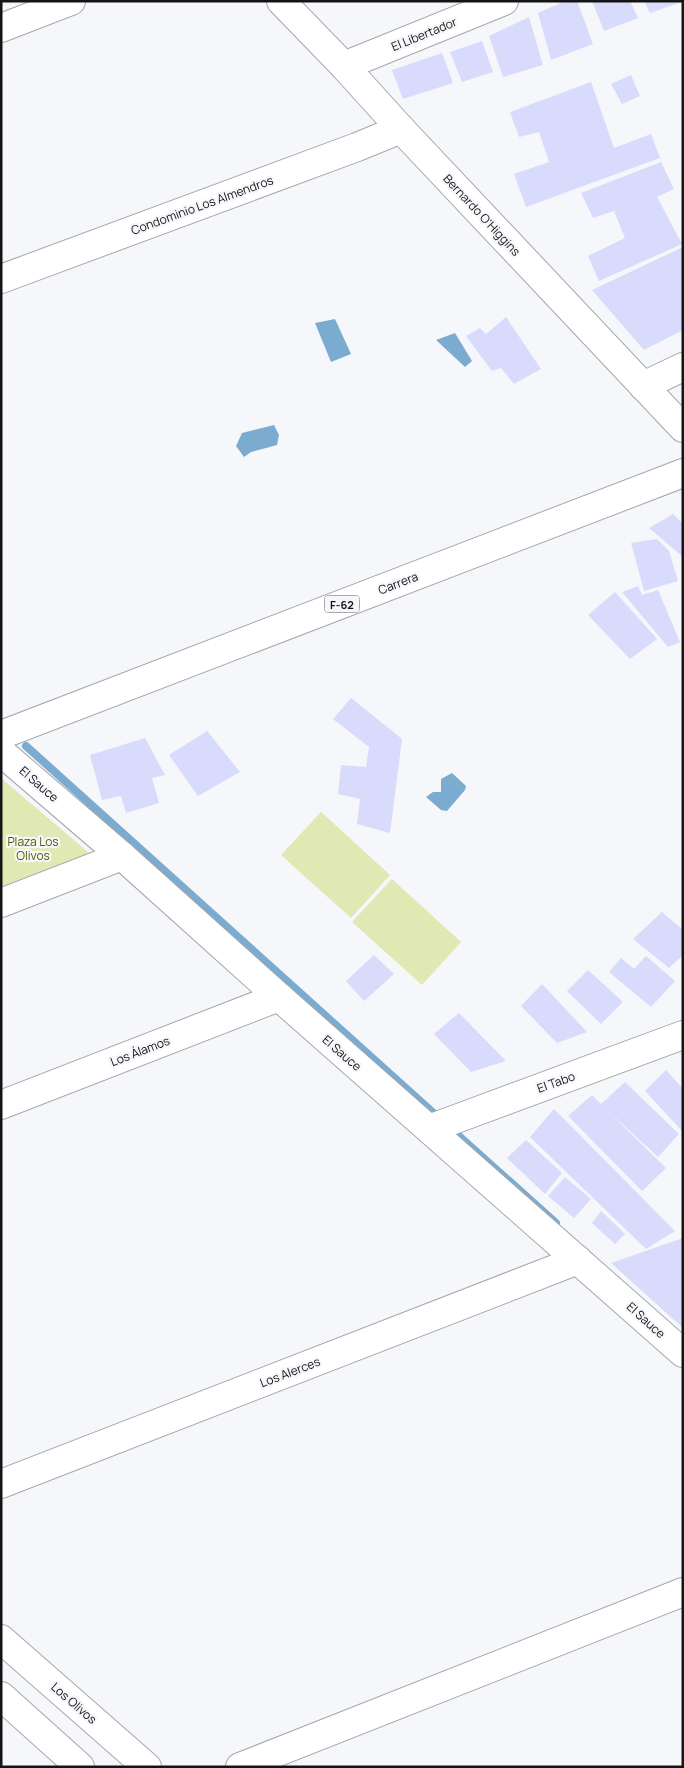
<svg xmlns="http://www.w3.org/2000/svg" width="684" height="1768" font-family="Manrope,sans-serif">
  <rect width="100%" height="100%" fill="#f6f7fa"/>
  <g fill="#e0e9b4">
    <polygon points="1,778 95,858 1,894"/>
    <polygon points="321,812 390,875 351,918 281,855"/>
    <polygon points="392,879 461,942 422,985 352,922"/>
  </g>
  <g fill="#7bacd0">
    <polygon points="335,319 351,354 331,362 315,323"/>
    <polygon points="455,333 472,361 465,367 436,340"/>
    <polygon points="274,425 279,435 277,445 251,452 244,457 236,446 242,433"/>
    <polygon points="452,773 466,786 465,790 447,811 441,810 426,797 433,792 441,792 441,779"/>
  </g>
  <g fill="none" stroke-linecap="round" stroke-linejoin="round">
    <g stroke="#7bacd0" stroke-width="8">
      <polyline points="26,746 439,1118"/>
      <polyline points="450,1128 556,1223"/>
    </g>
  </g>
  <g fill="#d8dbfb">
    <polygon points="565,1 577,1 593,44 551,60 538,13"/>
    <polygon points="592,1 630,1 638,18 604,31"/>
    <polygon points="644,1 682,1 682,2 650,13"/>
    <polygon points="529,17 543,65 503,77 489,36"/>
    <polygon points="482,41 493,72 462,82 450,52"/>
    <polygon points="442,53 453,83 403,99 392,70"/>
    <polygon points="631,75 640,96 622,104 611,84"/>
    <polygon points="591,82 614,148 651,134 660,158 526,207 514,174 549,162 539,132 519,137 510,112"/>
    <polygon points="661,162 674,189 657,197 682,244 599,281 588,256 625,238 614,211 593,218 581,193"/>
    <polygon points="683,247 683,330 644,350 592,290"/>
    <polygon points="506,317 541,369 514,384 501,368 492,371 466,336 480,328 486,334"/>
    <polygon points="673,514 683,524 683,557 649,528"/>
    <polygon points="657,539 669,551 678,581 644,591 631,543"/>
    <polygon points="638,586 642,595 658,590 680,642 668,647 622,592"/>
    <polygon points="615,592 657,639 630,659 588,615"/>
    <polygon points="351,698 402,739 390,833 357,824 360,799 338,794 341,765 366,767 369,747 333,719"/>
    <polygon points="207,731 240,772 198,796 169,755"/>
    <polygon points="145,738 165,775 152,778 159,803 126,813 121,796 102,800 90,755"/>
    <polygon points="662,912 683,930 683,955 669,968 633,939"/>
    <polygon points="374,955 394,974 364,1001 346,981"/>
    <polygon points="646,956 675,981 651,1007 609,972 621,958 634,969"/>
    <polygon points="588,970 623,1002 601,1024 567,991"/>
    <polygon points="542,984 587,1032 557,1043 521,1006"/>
    <polygon points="459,1013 506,1061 471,1072 434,1034"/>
    <polygon points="666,1070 683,1089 683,1132 645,1091"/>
    <polygon points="625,1082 679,1134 658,1157 606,1109 666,1168 642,1191 568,1116 592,1095 601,1104"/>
    <polygon points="554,1109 675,1231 646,1249 530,1137"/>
    <polygon points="526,1140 562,1173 545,1194 507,1158"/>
    <polygon points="565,1177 591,1199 574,1218 548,1196"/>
    <polygon points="601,1211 625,1234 615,1244 592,1223"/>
    <polygon points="683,1238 683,1328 611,1263"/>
  </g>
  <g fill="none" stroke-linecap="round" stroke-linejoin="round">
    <g stroke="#a6a7aa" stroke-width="30">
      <g id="minor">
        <polyline points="281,1 344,66 401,129 683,428"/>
        <polyline points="1,28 71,1"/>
        <polyline points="344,66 504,1"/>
        <polyline points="1,279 357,147 401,129"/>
        <polyline points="643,386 683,367"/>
        <polyline points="1,752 122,856 279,997 683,1353"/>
        <polyline points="1,903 122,856"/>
        <polyline points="1,1105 279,997"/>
        <polyline points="429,1129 683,1035"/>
        <polyline points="1,1484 578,1260"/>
        <polyline points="1,1639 147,1767"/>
        <polyline points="1,1696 80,1767"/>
        <polyline points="240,1767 683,1592"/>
      </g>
    </g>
    <g stroke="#a6a7aa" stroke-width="30">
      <polyline id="major" points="1,735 683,473"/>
    </g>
    <use href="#minor" stroke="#fff" stroke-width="28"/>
    <use href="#major" stroke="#fff" stroke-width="28"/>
  </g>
  <g text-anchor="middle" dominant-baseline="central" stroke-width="4.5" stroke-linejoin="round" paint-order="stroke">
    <rect fill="#f6f7fa" stroke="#58585a" stroke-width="1" x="324.5" y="595.5" width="35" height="17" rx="4"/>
    <g font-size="11" font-weight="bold" fill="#141415">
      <text x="342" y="604">F-62</text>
    </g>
    <g font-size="12" fill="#141415" stroke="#f6f7fa">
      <text transform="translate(424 34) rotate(-22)">El Libertador</text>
      <text transform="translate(202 205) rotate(-20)">Condominio Los Almendros</text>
      <text transform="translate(482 215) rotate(47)">Bernardo O'Higgins</text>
      <text transform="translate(398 583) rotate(-21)">Carrera</text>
      <text transform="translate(39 784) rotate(41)">El Sauce</text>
      <text transform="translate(140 1051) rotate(-21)">Los Álamos</text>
      <text transform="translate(342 1053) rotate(41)">El Sauce</text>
      <text transform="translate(556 1082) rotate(-20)">El Tabo</text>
      <text transform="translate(646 1320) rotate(42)">El Sauce</text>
      <text transform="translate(290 1372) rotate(-21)">Los Alerces</text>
      <text transform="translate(74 1703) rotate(41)">Los Olivos</text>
    </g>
    <g font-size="12" fill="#535b00" stroke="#f6f7fa">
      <text x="33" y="841">Plaza Los<tspan x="33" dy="14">Olivos</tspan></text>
    </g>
  </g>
  <rect width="684" height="1768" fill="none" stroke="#141415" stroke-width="5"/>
</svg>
